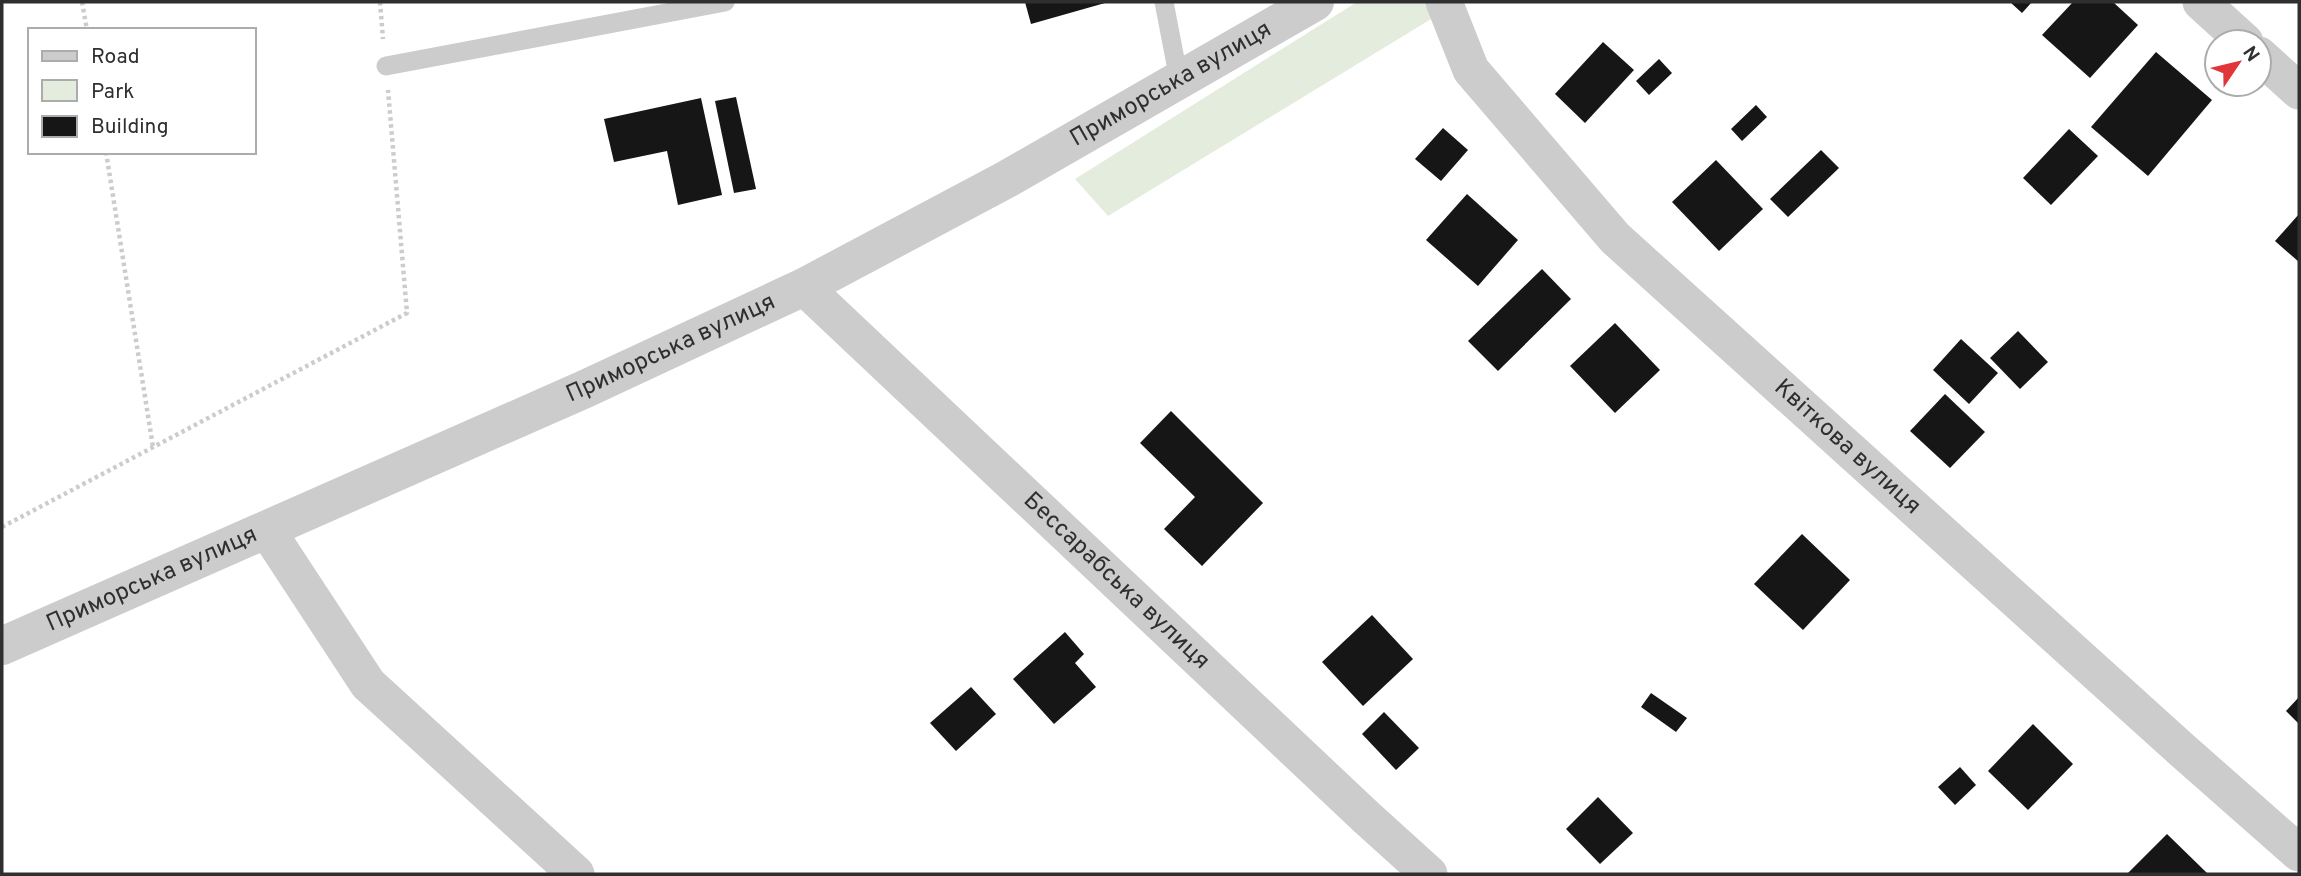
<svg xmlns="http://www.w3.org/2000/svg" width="2301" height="876" font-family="Overpass,sans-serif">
  <rect width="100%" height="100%" fill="#fff"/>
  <polygon fill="#e4ecde" points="1357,2 1459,2 1108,216 1075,179"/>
  <g fill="#161616">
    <polygon points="1025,2 1105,2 1105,3 1031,24"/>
    <polygon points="2010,2 2032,2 2022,13"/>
    <polygon points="2073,2 2113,2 2138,25 2090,78 2042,35"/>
    <polygon points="1603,42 1634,70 1585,123 1555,94"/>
    <polygon points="2156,52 2212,100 2148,176 2091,127"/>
    <polygon points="1659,59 1672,73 1649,95 1636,81"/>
    <polygon points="736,97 756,189 734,193 715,101"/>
    <polygon points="701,98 722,195 678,205 667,151 614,162 604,119"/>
    <polygon points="1756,105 1767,117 1742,141 1731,129"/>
    <polygon points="1443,128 1468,150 1441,181 1415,159"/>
    <polygon points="2069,129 2098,156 2051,205 2023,178"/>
    <polygon points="1821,150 1839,168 1788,217 1770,199"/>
    <polygon points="1716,160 1763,209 1719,251 1672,202"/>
    <polygon points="1467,194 1518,240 1478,286 1426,240"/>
    <polygon points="2299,214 2299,262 2275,241"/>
    <polygon points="1542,269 1571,299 1498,371 1468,341"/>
    <polygon points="1615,323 1660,370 1615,413 1570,366"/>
    <polygon points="2018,331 2048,362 2020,389 1990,358"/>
    <polygon points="1961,339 1998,373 1969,404 1933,370"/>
    <polygon points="1945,394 1985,432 1950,468 1910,431"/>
    <polygon points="1171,411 1263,503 1202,566 1164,529 1195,497 1140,443"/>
    <polygon points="1802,534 1850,580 1803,630 1754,584"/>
    <polygon points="1372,615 1413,659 1363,706 1322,662"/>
    <polygon points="1065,632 1084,654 1075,663 1096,687 1054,724 1013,679"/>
    <polygon points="971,687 996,714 956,751 930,723"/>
    <polygon points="1651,693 1687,718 1676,732 1641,707"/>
    <polygon points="2299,697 2299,724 2286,711"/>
    <polygon points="1384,712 1419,748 1396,770 1362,734"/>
    <polygon points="2033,724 2073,764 2028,810 1988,771"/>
    <polygon points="1960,767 1976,785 1955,805 1938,787"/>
    <polygon points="1598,797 1633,833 1600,864 1566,829"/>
    <polygon points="2167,834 2208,874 2127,874"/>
  </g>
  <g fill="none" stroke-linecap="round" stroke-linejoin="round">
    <g stroke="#ccc" stroke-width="4.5" stroke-dasharray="3.5 3.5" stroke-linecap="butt">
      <polyline points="82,2 87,30"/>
      <polyline points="380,2 383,39"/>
      <polyline points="106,152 153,447"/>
      <polyline points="2,527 407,313 388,90"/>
    </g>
    <g stroke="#ccc" stroke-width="19">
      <polyline points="1164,2 1179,80"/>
      <polyline points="386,66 725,2"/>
    </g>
    <g stroke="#ccc" stroke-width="37">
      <path id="s1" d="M1444 2 1471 70 1615 238 2182 750 2299 853"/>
      <polyline points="2201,2 2245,42"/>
      <polyline points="2259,55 2299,91"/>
      <path id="s2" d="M804 287 1366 817 1429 874"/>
      <polyline points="267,530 368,684 576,874"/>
    </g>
    <path stroke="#ccc" stroke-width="38" id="s3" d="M2 646 585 389 804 287 1007 179 1315 2"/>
  </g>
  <g text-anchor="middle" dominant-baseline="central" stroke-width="7" stroke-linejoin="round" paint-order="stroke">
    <g font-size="24" fill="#2f2f2f" stroke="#fff">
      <text stroke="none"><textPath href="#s3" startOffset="1298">Приморська вулиця</textPath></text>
      <text stroke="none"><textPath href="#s3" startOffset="732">Приморська вулиця</textPath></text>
      <text stroke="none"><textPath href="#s1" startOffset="607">Квіткова вулиця</textPath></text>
      <text stroke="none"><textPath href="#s3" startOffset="164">Приморська вулиця</textPath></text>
      <text stroke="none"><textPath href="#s2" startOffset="429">Бессарабська вулиця</textPath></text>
    </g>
  </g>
  <rect width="2301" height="876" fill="none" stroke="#2f2f2f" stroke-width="7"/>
  <rect x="28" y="28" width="228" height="126" fill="#ffffff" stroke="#acacac" stroke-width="2"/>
  <rect x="42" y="51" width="35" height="10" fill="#cccccc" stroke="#acacac" stroke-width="2"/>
  <text x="91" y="63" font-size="21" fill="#2f2f2f">Road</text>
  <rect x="42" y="80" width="35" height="21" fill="#e4ecde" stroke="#acacac" stroke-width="2"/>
  <text x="91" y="98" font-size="21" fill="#2f2f2f">Park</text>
  <rect x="42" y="116" width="35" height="21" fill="#161616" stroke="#acacac" stroke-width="2"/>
  <text x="91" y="133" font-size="21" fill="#2f2f2f">Building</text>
  <g transform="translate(2238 63) rotate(55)"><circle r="33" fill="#ffffff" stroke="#acacac" stroke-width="2"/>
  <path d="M0-5L12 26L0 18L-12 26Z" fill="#e13639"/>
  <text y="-10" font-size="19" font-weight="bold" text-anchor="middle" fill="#2f2f2f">N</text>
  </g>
</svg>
